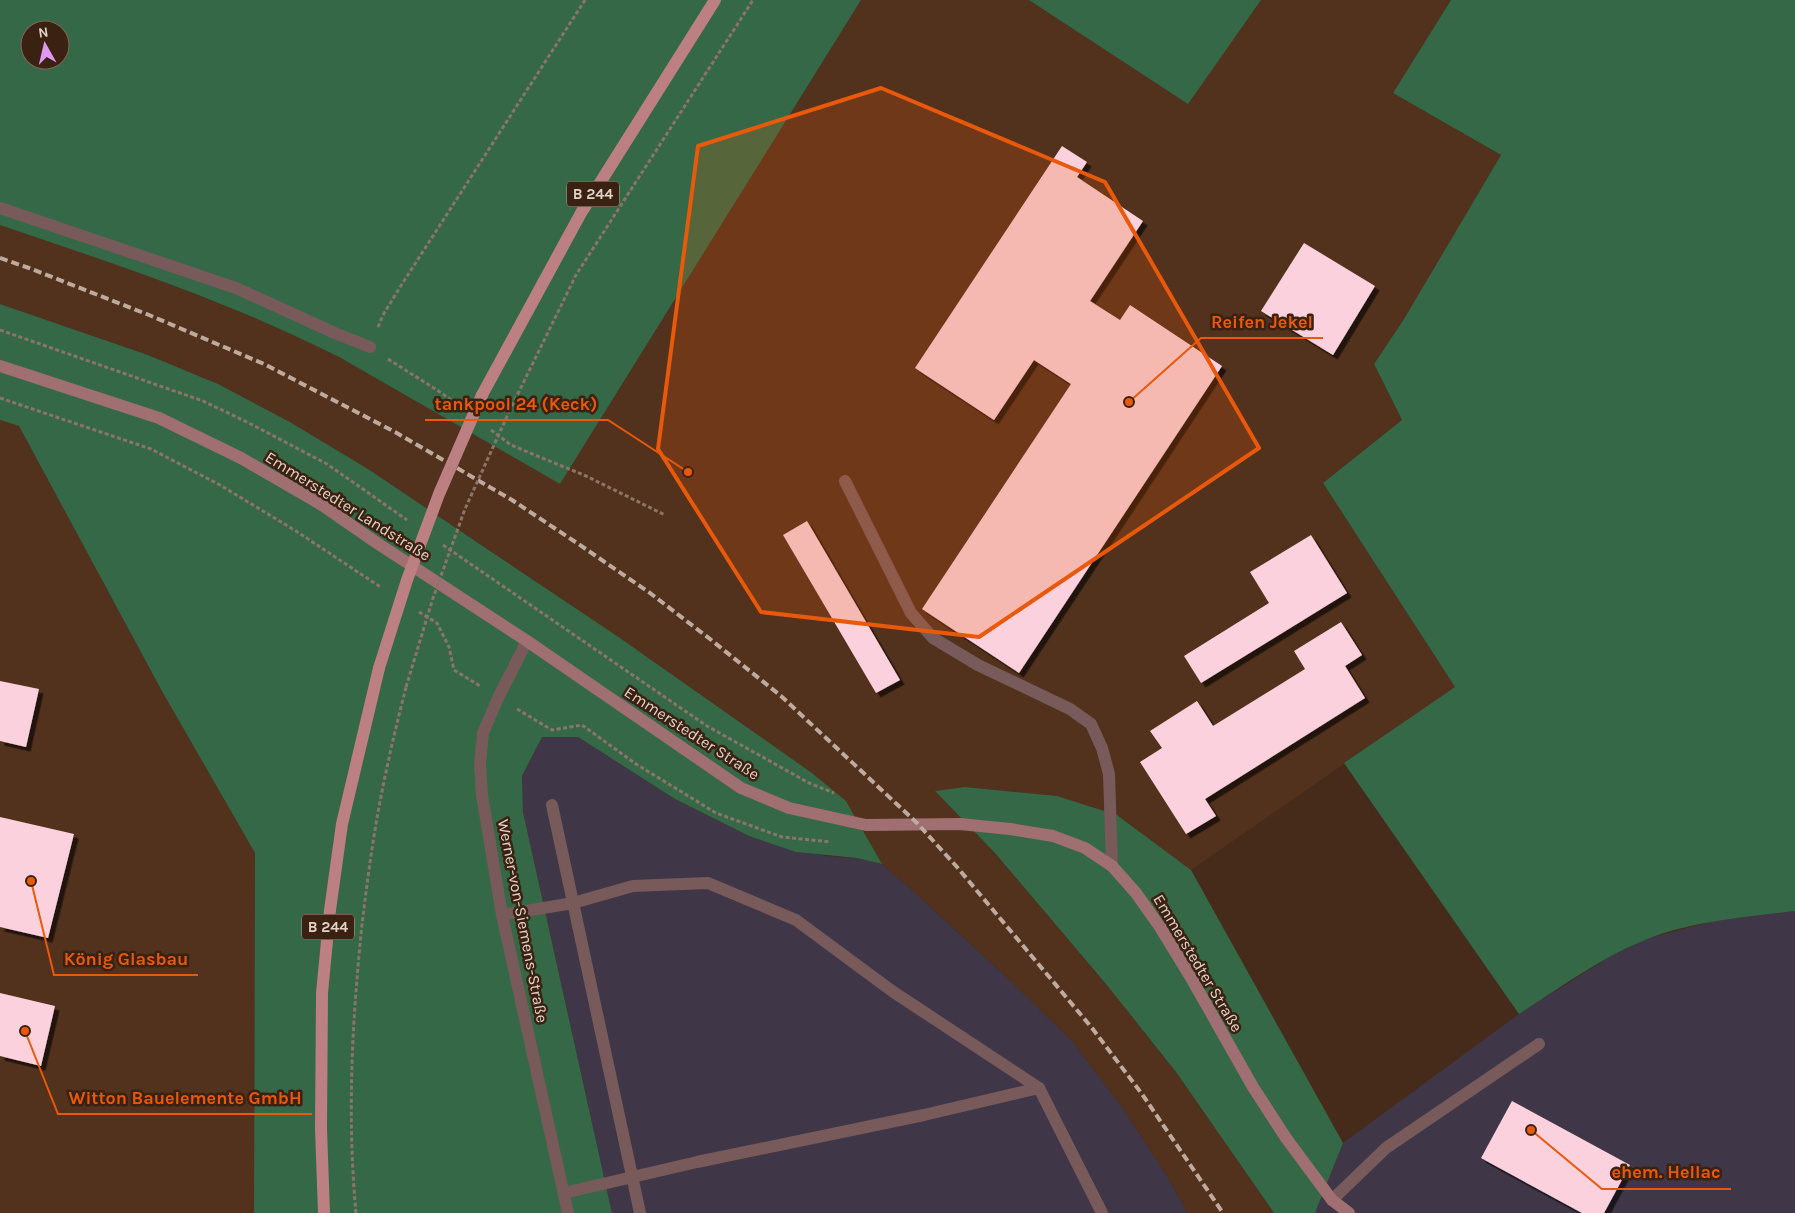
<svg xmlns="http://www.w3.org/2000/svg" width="1795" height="1213" font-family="Karla,sans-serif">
  <defs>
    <filter id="shadow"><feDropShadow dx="4.5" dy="4.5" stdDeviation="0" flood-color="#0009"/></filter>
  </defs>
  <rect width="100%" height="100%" fill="#462b1b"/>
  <g fill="#3f3647">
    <polygon points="542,737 578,737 675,799 749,836 825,856 857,858 882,864 910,888 1013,983 1073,1042 1125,1111 1167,1176 1188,1213 612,1213 523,812 522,776"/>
    <polygon points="1795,911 1795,1213 1315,1213 1343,1143 1519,1014 1611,956 1646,939 1721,919"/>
  </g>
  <g fill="#52311d">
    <polygon points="861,0 1451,0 1393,93 1501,155 1404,319 1374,364 1402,420 1323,483 1455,687 1191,870 1117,815 1057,796 965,787 935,791 995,853 1106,984 1176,1072 1274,1213 1188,1213 1167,1176 1125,1111 1073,1042 1013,983 910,888 882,864 846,801 812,773 620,638 497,555 368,469 290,422 218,384 149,355 0,304 0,225 134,270 262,321 312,343 339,357 560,484"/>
    <polygon points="0,420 19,426 163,693 255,853 254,1213 0,1213"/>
  </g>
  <g fill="#346847" fill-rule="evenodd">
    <path d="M0 0H861L560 484 339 357C230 302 115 264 0 225ZM30 30H60V60H30Z"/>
    <polygon points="1029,0 1261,0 1188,104"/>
    <path d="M1451 0H1795V911C1746 917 1691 921 1645 940 1600 958 1560 988 1519 1014L1344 763 1455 687 1323 483 1402 420 1374 364 1404 319 1501 155 1393 93Z"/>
    <polygon points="0,304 148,355 218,384 290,422 368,469 620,638 812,773 846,801 882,864 857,858 796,852 749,836 675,799 578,737 542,737 522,776 523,812 612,1213 254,1213 255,853 163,693 19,426 0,420"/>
    <polygon points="965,787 1057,796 1117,815 1191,870 1343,1143 1315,1213 1274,1213 1176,1072 1106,984 995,853 935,791"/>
  </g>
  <g fill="#fad1dc" filter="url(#shadow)">
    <polygon points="1062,146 1087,162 1077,177 1143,221 1090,301 1120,320 1130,305 1222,366 1019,673 922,609 1071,384 1034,360 994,420 915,368"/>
    <polygon points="1304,243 1375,286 1333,355 1261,311"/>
    <polygon points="807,521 900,680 876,693 783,535"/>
    <polygon points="1311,535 1347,593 1201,683 1184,656 1269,603 1250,572"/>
    <polygon points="1341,622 1362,655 1345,666 1365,698 1205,799 1216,816 1186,834 1140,762 1162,748 1150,731 1197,701 1213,726 1305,669 1294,651"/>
    <polygon points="0,681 39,689 26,747 0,741"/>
    <polygon points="0,817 74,834 48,938 0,927"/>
    <polygon points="0,993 55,1006 41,1066 0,1056"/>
    <polygon points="1512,1101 1630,1165 1604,1213 1582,1213 1481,1158"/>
  </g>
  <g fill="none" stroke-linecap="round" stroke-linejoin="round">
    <g stroke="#8b7567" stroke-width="3" stroke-dasharray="4 2.5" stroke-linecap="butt">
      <polyline points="378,327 383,315 402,284 585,0"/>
      <polyline points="0,330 203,401 249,423 327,464 407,520"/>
      <polyline points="388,359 437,390 454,402"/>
      <polyline points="0,398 151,449 220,485 296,531 382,588"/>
      <polyline points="509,412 576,275 753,0"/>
      <polyline points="491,430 511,445 586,476 665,515"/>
      <polyline points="443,545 707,726 809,783 834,793"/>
      <polyline points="419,612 437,623 449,647 454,670 480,686"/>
      <polyline points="517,709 552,730 582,725 636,764 716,813 782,837 831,842"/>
      <path d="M356 1213C347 1117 352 1021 362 925 368 874 375 822 386 772 392 743 399 715 406 687"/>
    </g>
    <g stroke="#785a5b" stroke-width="12">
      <polyline points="0,208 236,288 337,334 370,347"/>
      <polyline points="845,481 911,613 933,638 978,665 1070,709 1091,724 1102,748 1109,774 1112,866"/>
      <polyline points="552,805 640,1213"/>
      <polyline points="502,915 573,903 633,886 708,883 796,920 892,991 1039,1088 1102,1213"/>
      <polyline points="564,1193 697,1162 924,1115 1039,1088"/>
      <polyline points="1332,1200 1386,1148 1539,1044"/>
    </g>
    <polyline stroke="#785a5b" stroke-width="12" points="527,641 498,698 483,733 480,765 482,795 502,915 568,1213"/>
    <polyline stroke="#9f6f71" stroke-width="12" points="0,366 159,418 241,458 322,505 377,543 527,641 741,788 789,808 866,825 960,824 1010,829 1053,836 1085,848 1112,866 1136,893 1160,927 1190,976 1253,1087 1286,1138 1332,1200 1349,1213"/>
    <g stroke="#bc7f82" stroke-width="12">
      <polyline points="482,395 581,213 715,0"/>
      <polyline points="324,1213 321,1129 322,993 330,910 342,824 379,668"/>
    </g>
    <polyline stroke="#beaa9f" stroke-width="4" stroke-dasharray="8 4" stroke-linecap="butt" points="0,258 29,268 149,315 264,364 395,432 512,500 577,543 650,593 710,639 781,696 917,823 957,867 1092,1028 1142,1094 1223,1213"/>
    <polyline stroke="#8b7567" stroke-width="3" stroke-dasharray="4 2.5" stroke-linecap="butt" points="406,687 433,598 465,509 509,412"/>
    <polyline stroke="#bc7f82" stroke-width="12" points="379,668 407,580 439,494 482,395"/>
  </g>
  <path fill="#e8590c" fill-opacity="0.2" stroke="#e8590c" stroke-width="4" stroke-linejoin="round" d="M881 88 1105 182 1259 448 979 637 761 612 658 449 698 146Z"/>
  <g text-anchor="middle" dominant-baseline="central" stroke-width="5" stroke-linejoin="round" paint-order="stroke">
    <g fill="#3b2111" stroke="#b19d91" stroke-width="1">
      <rect x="567" y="181.5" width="52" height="25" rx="4"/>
      <rect x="302" y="914.5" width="52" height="25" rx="4"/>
    </g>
    <g font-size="15" font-weight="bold" fill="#e3d2c8">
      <text x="593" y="194">B 244</text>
      <text x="328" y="927">B 244</text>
    </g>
    <g font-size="16" fill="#e3d2c8" stroke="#3b2111">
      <text transform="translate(348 506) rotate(32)">Emmerstedter Landstraße</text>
      <text transform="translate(692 733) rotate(33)">Emmerstedter Straße</text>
      <text transform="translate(523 921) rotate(79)">Werner-von-Siemens-Straße</text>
      <text transform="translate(1198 963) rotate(59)">Emmerstedter Straße</text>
    </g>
  </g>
  <path fill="none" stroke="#e8590c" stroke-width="2" d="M1129 402L1201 338H1323M688 472L608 420H425M31 881L54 975H198M25 1031L58 1114H312M1531 1130L1602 1189H1731"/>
  <g fill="#e8590c" stroke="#3b2111" stroke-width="2">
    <circle cx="1129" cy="402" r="5"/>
    <circle cx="688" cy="472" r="5"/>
    <circle cx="31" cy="881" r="5"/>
    <circle cx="25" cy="1031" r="5"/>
    <circle cx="1531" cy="1130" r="5"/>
  </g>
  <g font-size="18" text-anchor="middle" font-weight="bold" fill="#e8590c" stroke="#3b2111" stroke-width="5" stroke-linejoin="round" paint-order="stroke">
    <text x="1262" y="328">Reifen Jekel</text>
    <text x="516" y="410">tankpool 24 (Keck)</text>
    <text x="126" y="965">König Glasbau</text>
    <text x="185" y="1104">Witton Bauelemente GmbH</text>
    <text x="1666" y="1178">ehem. Hellac</text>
  </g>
  <g transform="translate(45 45) rotate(352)"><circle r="24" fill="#3b2111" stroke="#7e685a"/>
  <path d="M0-4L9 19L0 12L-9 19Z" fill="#de98f2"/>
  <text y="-8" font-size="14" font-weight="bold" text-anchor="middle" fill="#e3d2c8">N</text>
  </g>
</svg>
